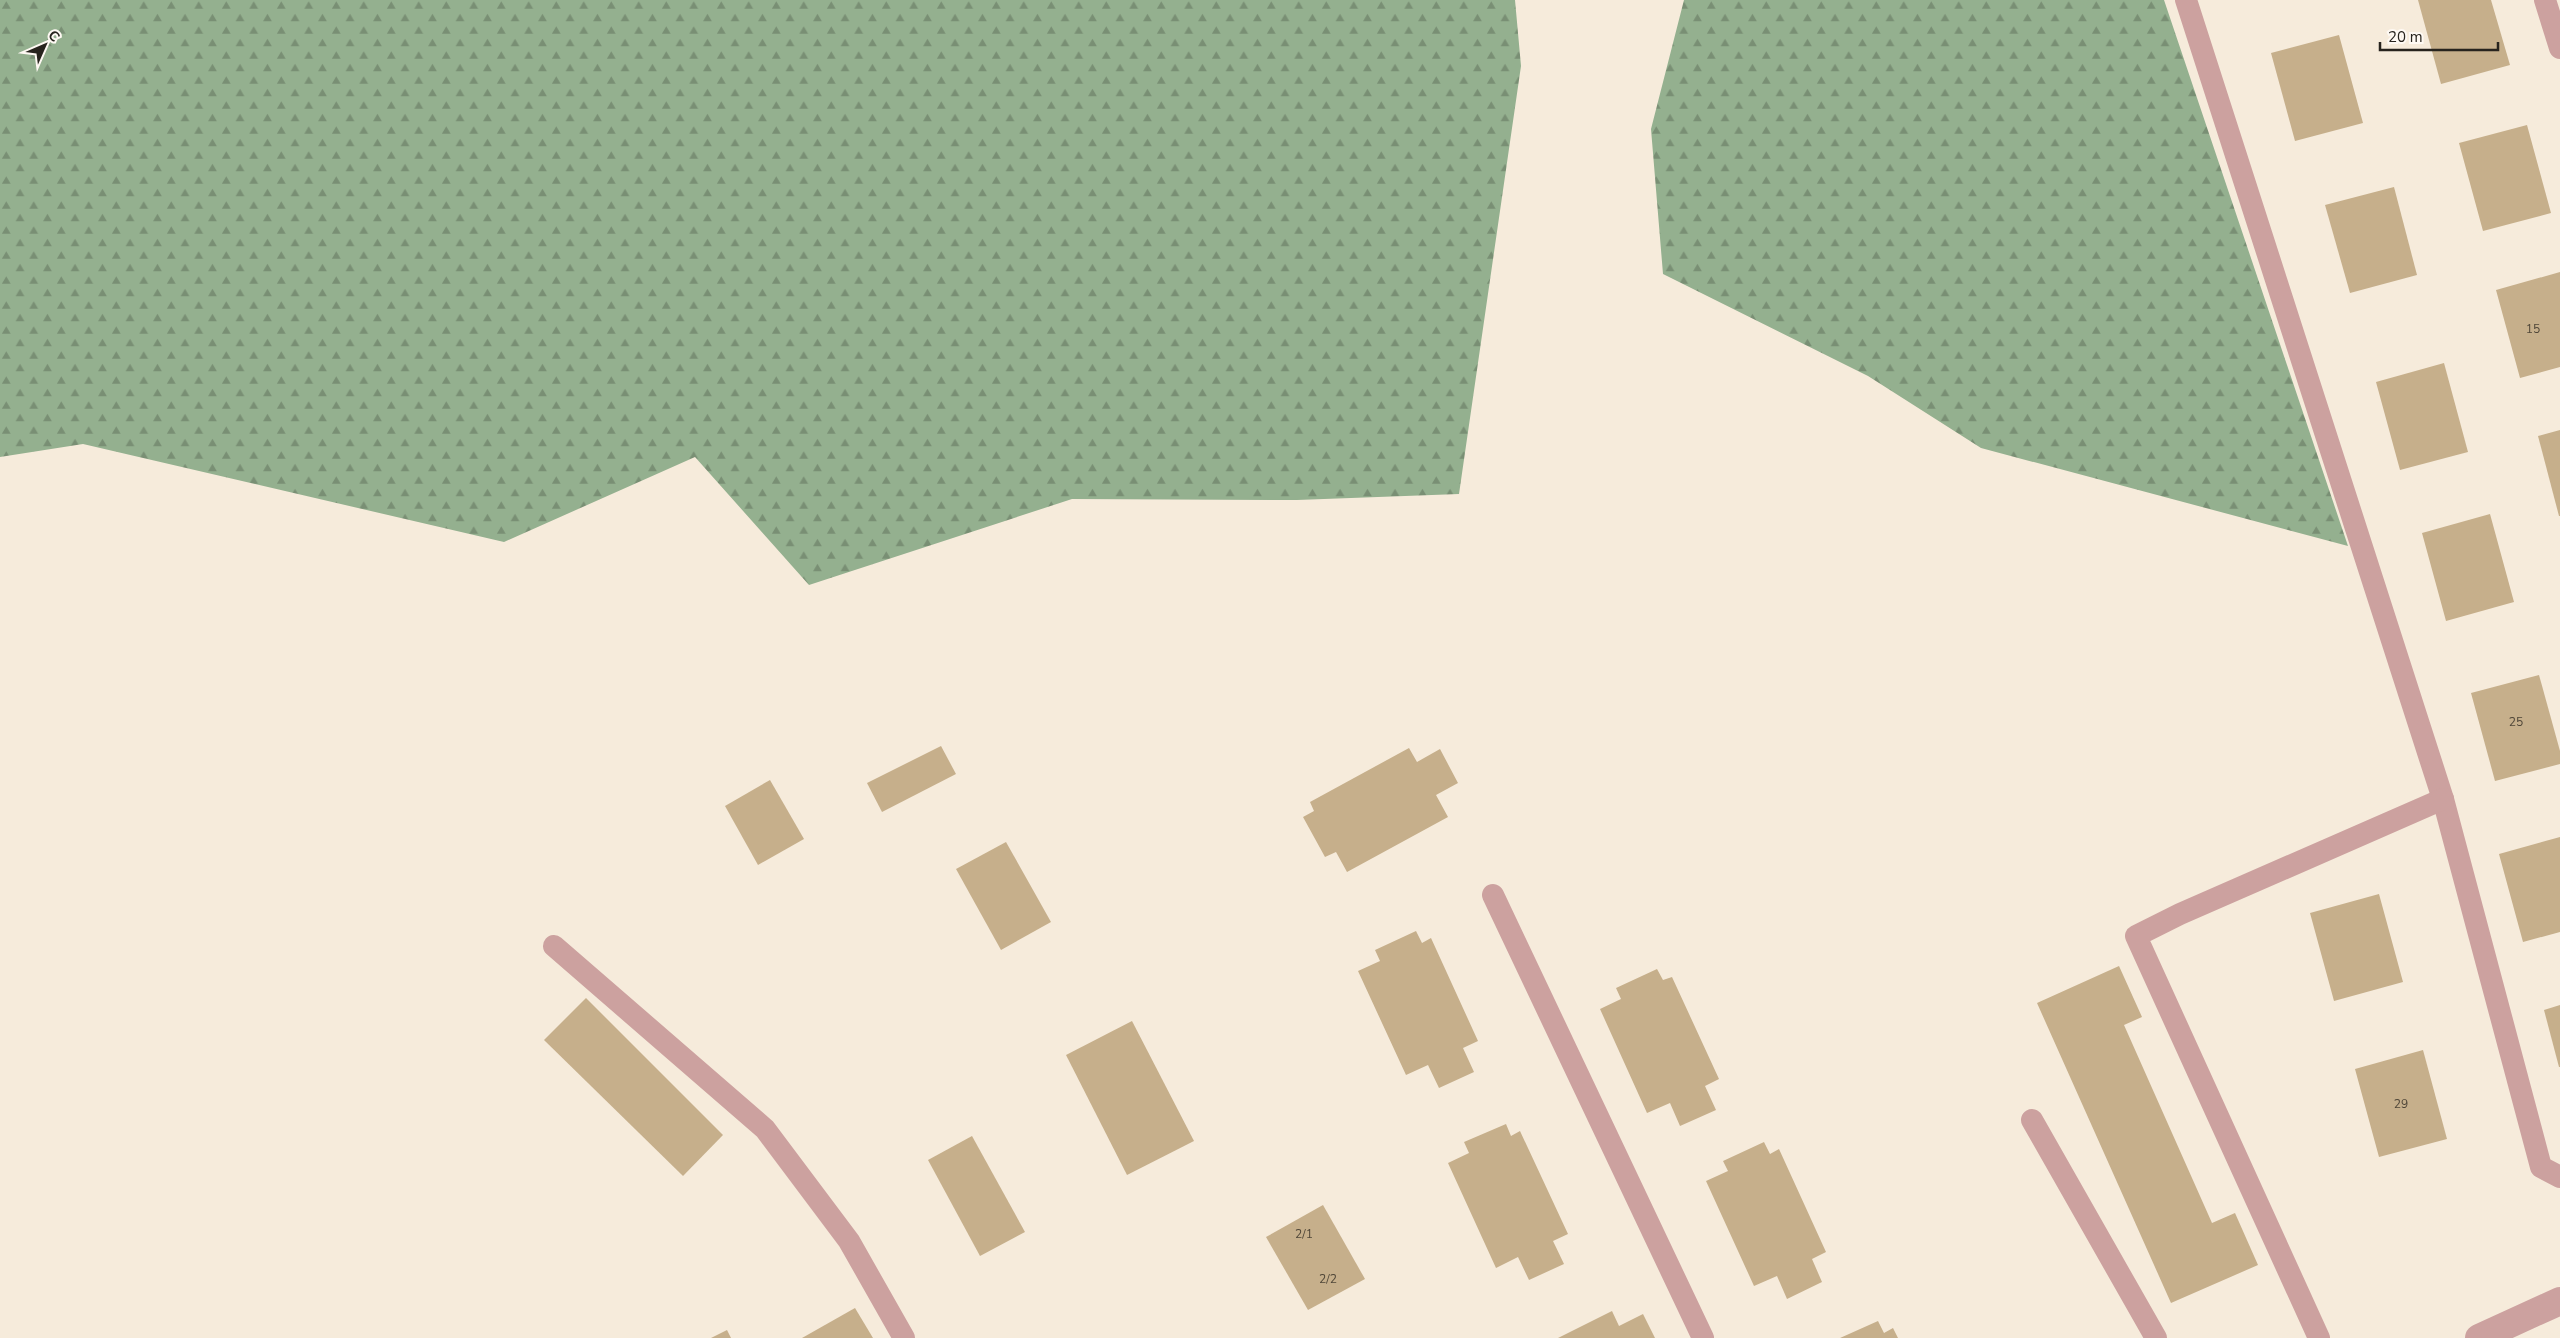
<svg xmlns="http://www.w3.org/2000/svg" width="2560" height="1338" font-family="'Nunito Sans',sans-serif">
  <defs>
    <pattern id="forest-firs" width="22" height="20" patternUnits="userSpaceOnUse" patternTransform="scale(1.25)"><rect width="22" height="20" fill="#94b08f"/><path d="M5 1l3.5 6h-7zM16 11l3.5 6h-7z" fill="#798f74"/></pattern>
  </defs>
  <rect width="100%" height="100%" fill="#f6ebdb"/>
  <g fill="url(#forest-firs)">
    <polygon points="0,0 1515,0 1521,66 1459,494 1297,500 1072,499 809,585 695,457 504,542 83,444 0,457"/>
    <polygon points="1684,0 2164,0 2348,546 1981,448 1868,376 1663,274 1651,129"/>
  </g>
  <g fill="#c6af8b">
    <polygon points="2418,0 2491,0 2510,65 2441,84"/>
    <polygon points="2339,35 2363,123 2295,141 2271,53"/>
    <polygon points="2527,125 2551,213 2483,231 2459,143"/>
    <polygon points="2394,187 2417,275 2350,293 2325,205"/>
    <polygon points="2560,272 2560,367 2520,378 2496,290"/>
    <polygon points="2444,363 2468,452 2400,470 2376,382"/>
    <polygon points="2560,430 2560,516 2559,516 2538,436"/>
    <polygon points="2490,514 2514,602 2446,621 2422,533"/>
    <polygon points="2539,675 2560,751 2560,764 2495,781 2471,693"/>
    <polygon points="941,746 956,774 882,812 867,783"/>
    <polygon points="1409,748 1417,762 1440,749 1458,783 1436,795 1448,817 1347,872 1336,852 1325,857 1303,817 1314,811 1310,802"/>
    <polygon points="770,780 804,839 758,865 725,806"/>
    <polygon points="2560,837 2560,932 2523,942 2499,854"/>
    <polygon points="1006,842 1051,922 1001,950 956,869"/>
    <polygon points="2379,894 2403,982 2334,1001 2310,913"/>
    <polygon points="1416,931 1422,943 1431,938 1478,1041 1463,1048 1474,1072 1439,1088 1428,1065 1406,1075 1358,971 1380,961 1375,950"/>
    <polygon points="2119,966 2142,1017 2124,1025 2212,1223 2235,1213 2258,1265 2171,1303 2037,1003"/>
    <polygon points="1657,969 1663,980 1672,977 1719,1079 1705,1086 1716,1110 1680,1126 1670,1103 1647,1113 1600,1009 1621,999 1616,988"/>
    <polygon points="586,998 723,1135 683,1176 544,1040"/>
    <polygon points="2560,1005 2560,1067 2559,1067 2544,1010"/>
    <polygon points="1132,1021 1194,1141 1127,1175 1066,1055"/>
    <polygon points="2423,1050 2447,1139 2379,1157 2355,1069"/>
    <polygon points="1506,1124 1511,1136 1520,1131 1568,1234 1553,1241 1564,1264 1529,1280 1518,1257 1496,1268 1448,1163 1469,1153 1464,1142"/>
    <polygon points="972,1136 1025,1232 980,1256 928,1160"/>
    <polygon points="1764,1142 1770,1154 1779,1149 1826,1252 1812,1259 1822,1282 1787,1299 1777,1276 1754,1286 1706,1181 1728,1171 1723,1161"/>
    <polygon points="1323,1205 1365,1279 1308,1310 1266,1237"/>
    <polygon points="855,1308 873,1338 802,1338"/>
    <polygon points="1612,1311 1619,1326 1643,1314 1655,1338 1558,1338"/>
    <polygon points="1878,1321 1884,1333 1893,1328 1898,1338 1840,1338"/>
    <polygon points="727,1330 731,1338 711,1338"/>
  </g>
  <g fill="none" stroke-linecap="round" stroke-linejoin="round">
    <g stroke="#cca19f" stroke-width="22">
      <polyline points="2186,0 2443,799 2541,1167 2560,1177"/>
      <polyline points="2545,0 2560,48"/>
      <polyline points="1493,895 1703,1338"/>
      <polyline points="554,946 765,1129 849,1241 904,1338"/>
      <polyline points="2032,1120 2156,1338"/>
      <polyline points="2319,1338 2136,936 2180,914 2443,799"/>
    </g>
    <polyline stroke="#cca19f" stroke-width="28" points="2479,1338 2560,1301"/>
  </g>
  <g text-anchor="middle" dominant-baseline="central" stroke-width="4" stroke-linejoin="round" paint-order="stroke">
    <g font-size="12" fill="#4f4638">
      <text x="2533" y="329">15</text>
      <text x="2516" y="722">25</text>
      <text x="2401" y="1104">29</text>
      <text x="1304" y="1234">2/1</text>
      <text x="1328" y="1279">2/2</text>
    </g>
  </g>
  <g transform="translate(45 45) rotate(45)" stroke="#fef9f3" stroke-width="4" paint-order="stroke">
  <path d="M0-4L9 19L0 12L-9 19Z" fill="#27231d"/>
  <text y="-8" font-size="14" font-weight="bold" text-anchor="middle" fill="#27231d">С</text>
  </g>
  <path d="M2380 42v8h118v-8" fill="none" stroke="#27231d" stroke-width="2.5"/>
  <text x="2388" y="42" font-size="15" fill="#27231d" stroke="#fef9f3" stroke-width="4" paint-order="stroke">20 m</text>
</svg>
